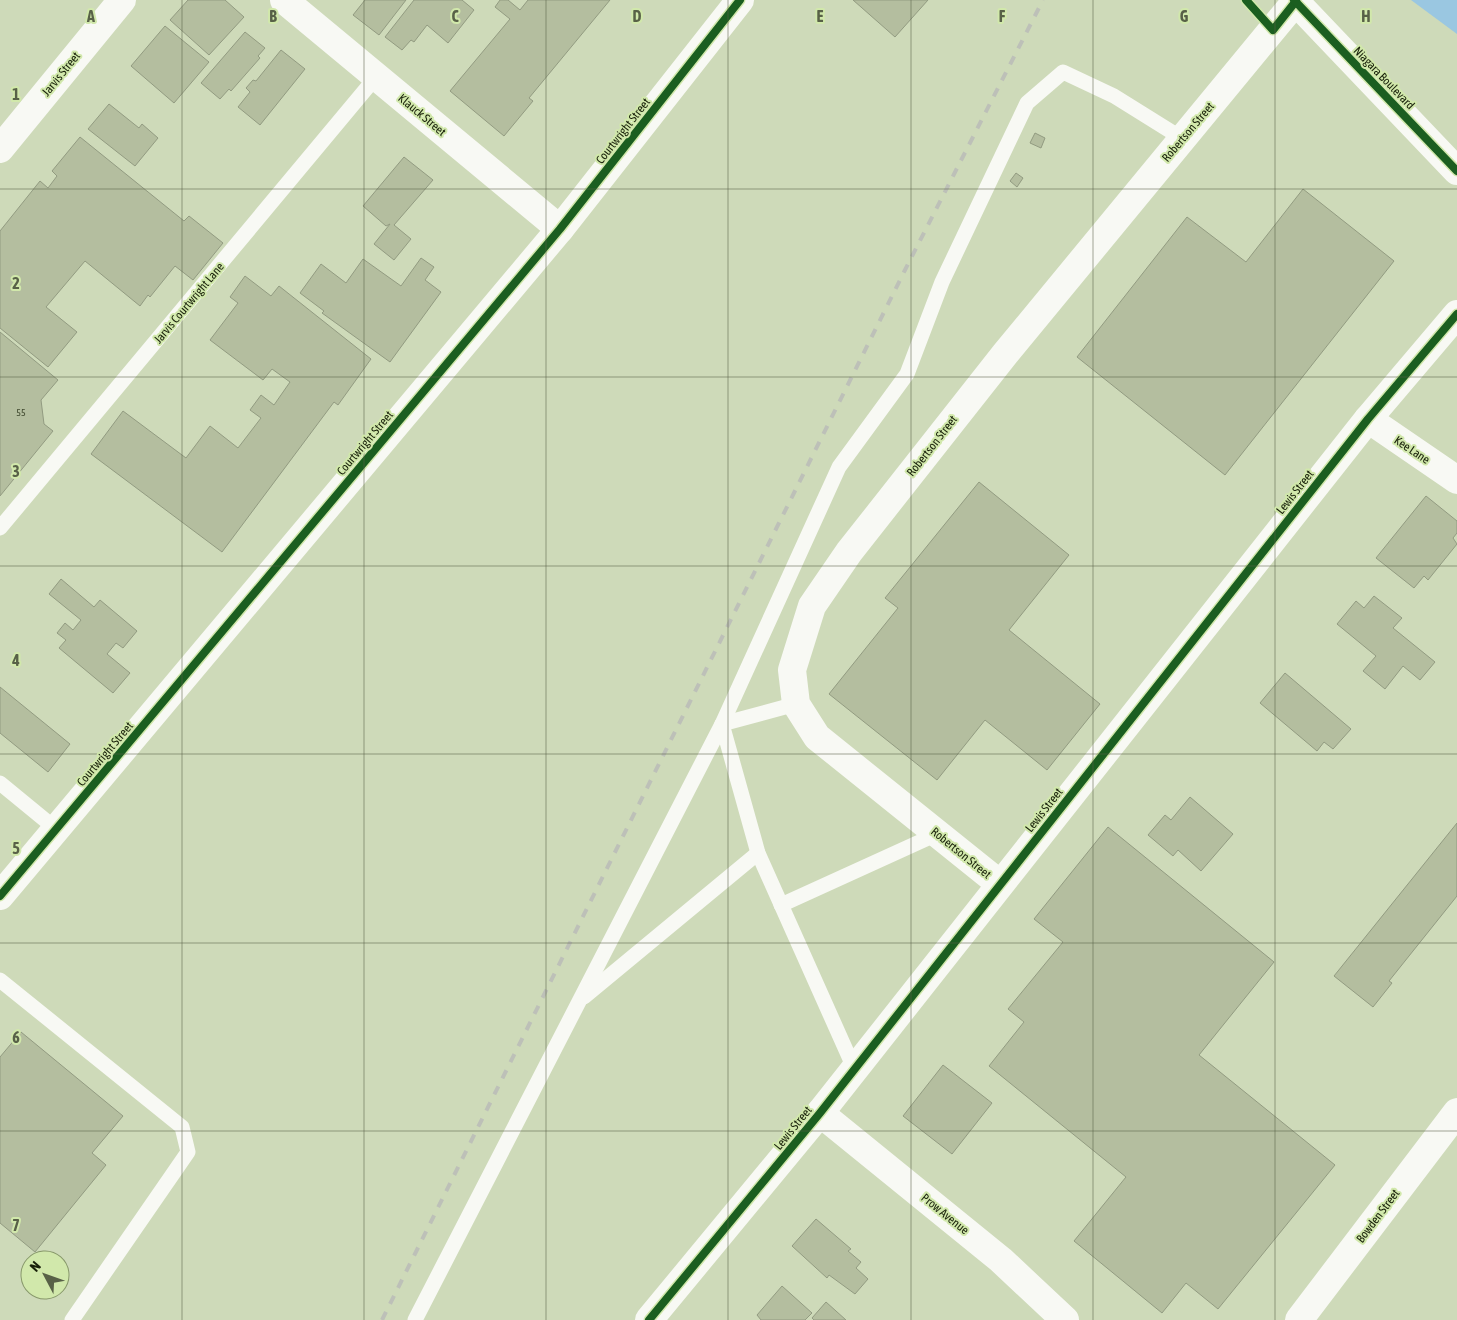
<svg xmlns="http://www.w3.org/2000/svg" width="1457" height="1320" font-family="'Asap Condensed',sans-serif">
  <rect width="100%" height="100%" fill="#cedab9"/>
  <polygon fill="#9ac7e1" points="1411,0 1457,0 1457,34"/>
  <g fill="#b4be9f" stroke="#929b81">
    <polygon points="188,0 225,0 244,17 209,55 170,20"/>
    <polygon points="365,0 406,0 379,35 353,15"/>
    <polygon points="414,0 462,0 474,10 448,43 427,25 414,42 411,40 402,50 385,37"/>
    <polygon points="500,0 508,0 520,10 528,0 610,0 529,98 533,101 504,136 450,91 510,19 495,7"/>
    <polygon points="853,0 928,0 895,37"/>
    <polygon points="165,26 209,62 174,103 131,66"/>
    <polygon points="245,32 265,48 258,56 260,58 231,91 229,89 220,99 201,83"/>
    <polygon points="281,50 305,69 260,125 238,107 250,92 246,88 253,80 256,81"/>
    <polygon points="109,104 139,128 142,124 158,138 135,166 88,129"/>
    <polygon points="1035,133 1045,138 1041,148 1030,143"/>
    <polygon points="80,137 184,221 189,216 223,243 193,280 175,266 150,297 148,295 140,306 85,261 46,307 77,332 48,367 0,328 0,231 40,181 48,188 57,176 52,171"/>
    <polygon points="404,157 433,180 394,225 411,239 394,260 374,244 390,224 386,226 363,206"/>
    <polygon points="1016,173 1023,178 1017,187 1010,181"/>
    <polygon points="1303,189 1394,261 1225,475 1077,357 1187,217 1246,262"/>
    <polygon points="421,258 434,267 425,280 441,292 390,362 322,313 324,311 300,293 321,264 346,283 363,259 401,286"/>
    <polygon points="245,276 271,296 279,286 371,359 338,405 334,402 222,552 91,454 123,411 186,458 210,426 238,448 261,418 250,410 261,395 274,405 290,382 272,369 263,380 210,340 238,303 230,297"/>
    <polygon points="0,332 58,380 41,400 44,424 53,431 0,496"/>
    <polygon points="979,482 1069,555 1009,630 1100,704 1047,770 985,720 937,780 829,694 898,608 885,598"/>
    <polygon points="1426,496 1457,521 1457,533 1453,538 1457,544 1428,580 1424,576 1414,588 1376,558"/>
    <polygon points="61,579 94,607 100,600 137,631 123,648 116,643 107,654 130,673 113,693 59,648 66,640 57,633 65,623 73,630 81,620 49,594"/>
    <polygon points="1374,596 1402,618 1393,628 1435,662 1420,680 1403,666 1385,689 1363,671 1376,656 1337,624 1356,601 1364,608"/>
    <polygon points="1285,673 1351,729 1333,749 1324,742 1317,751 1260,703"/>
    <polygon points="0,687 70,744 48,772 0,733"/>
    <polygon points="1190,797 1233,834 1201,871 1178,850 1173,856 1148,835 1165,815 1171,820"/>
    <polygon points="1457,823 1457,896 1389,981 1392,983 1373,1007 1334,976"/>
    <polygon points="1108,827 1274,962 1199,1055 1335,1165 1218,1309 1186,1283 1162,1313 1074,1241 1126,1177 989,1066 1024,1022 1008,1009 1063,942 1034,919"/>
    <polygon points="21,1032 123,1116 92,1153 106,1165 35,1252 0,1223 0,1057"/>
    <polygon points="943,1065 992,1103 952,1154 903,1116"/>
    <polygon points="816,1219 851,1249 848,1251 861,1262 856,1268 868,1279 855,1294 829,1275 827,1278 792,1246"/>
    <polygon points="782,1286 812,1313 805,1320 761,1320 757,1315"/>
    <polygon points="826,1302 846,1320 814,1320 812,1318"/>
  </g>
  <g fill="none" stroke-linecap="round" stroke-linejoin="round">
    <g stroke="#f8f9f4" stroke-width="15">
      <polyline points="0,528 376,77"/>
      <polyline points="796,704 722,724 758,853 854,1068"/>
      <polyline points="0,783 56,829"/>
      <polyline points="781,905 937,834"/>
      <polyline points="0,980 182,1127 188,1152 72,1320"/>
      <polyline points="584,997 758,853"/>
      <polyline points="415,1320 722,724 839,467 907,374 942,282 1027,103 1063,72 1114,96 1183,139"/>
    </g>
    <g stroke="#f8f9f4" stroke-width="28">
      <polyline points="284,0 560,229"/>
      <polyline points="0,149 122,0"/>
      <polyline points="1368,419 1457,480"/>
      <polyline points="1000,884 817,737 796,704 792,670 812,606 849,552 1005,354 1296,1"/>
      <polyline points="0,896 560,229 740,0"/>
      <polyline points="820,1113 1001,1260 1065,1320"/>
      <polyline points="649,1320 820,1113 1368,419 1457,314"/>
      <polyline points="1299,1320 1457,1112"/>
    </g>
    <polyline stroke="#f8f9f4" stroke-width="28" points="1294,0 1457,171"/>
    <polyline stroke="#bdc0b8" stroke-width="4" stroke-dasharray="9 9" stroke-linecap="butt" points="382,1320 905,270 1043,0"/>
    <g stroke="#d1e8ab" stroke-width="11">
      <g id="cycleway">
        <polyline points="1246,0 1273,30 1296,1"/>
        <polyline points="1294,0 1457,171"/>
        <polyline points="0,896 560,229 740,0"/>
        <polyline points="649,1320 820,1113 1368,419 1457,314"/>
      </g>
    </g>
    <use href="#cycleway" stroke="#1b5e20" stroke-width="8"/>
  </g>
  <path fill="none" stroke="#586147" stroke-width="1" stroke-opacity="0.55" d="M182 0V1320M364 0V1320M546 0V1320M728 0V1320M911 0V1320M1093 0V1320M1275 0V1320M0 189H1457M0 377H1457M0 566H1457M0 754H1457M0 943H1457M0 1131H1457"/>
  <g text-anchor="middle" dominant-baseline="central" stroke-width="4" stroke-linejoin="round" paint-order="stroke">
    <g font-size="10" fill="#3f482e">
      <text x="21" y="412">55</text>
    </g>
    <g font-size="12" fill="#182009" stroke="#d1e8ab">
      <text transform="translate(61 74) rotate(-51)">Jarvis Street</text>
      <text transform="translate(1384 78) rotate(46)">Niagara Boulevard</text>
      <text transform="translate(422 115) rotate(40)">Klauck Street</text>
      <text transform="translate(623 131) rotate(-52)">Courtwright Street</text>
      <text transform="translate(1188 132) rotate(-50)">Robertson Street</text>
      <text transform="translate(189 303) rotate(-50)">Jarvis Courtwright Lane</text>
      <text transform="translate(365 443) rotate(-50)">Courtwright Street</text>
      <text transform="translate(932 446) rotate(-52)">Robertson Street</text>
      <text transform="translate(1412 450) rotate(34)">Kee Lane</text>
      <text transform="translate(1295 492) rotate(-52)">Lewis Street</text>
      <text transform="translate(105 754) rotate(-50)">Courtwright Street</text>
      <text transform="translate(1044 810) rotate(-52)">Lewis Street</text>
      <text transform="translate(961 853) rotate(39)">Robertson Street</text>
      <text transform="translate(793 1128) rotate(-51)">Lewis Street</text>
      <text transform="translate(945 1214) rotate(39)">Prow Avenue</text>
      <text transform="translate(1378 1216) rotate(-53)">Bowden Street</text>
    </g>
  </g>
  <g font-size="16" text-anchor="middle" font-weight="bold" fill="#586147" stroke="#d1e8ab" stroke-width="4" stroke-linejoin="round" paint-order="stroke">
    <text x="91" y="22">A</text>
    <text x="273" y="22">B</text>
    <text x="455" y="22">C</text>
    <text x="637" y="22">D</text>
    <text x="820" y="22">E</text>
    <text x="1002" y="22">F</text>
    <text x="1184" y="22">G</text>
    <text x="1366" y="22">H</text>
    <text x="16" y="100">1</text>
    <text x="16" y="289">2</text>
    <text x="16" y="477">3</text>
    <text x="16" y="666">4</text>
    <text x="16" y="854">5</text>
    <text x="16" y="1043">6</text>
    <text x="16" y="1231">7</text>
  </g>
  <g transform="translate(45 1275) rotate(311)"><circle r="24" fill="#d1e8ab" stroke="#87986a"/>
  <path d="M0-4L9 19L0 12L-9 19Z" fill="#586147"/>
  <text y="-8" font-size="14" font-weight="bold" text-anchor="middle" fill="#182009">N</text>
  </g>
</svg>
